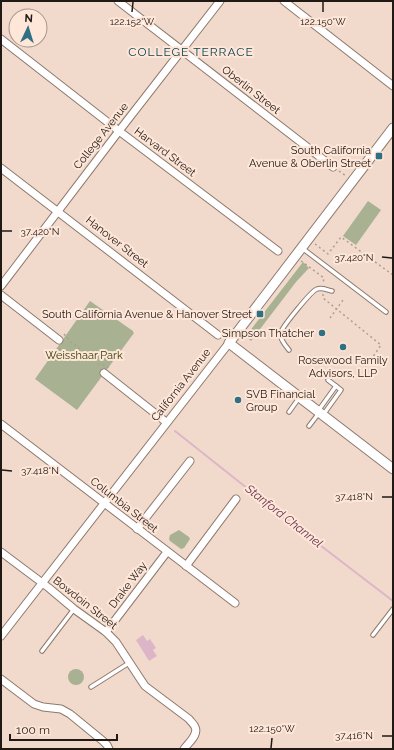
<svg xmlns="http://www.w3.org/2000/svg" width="394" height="750" font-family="Raleway,sans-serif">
  <rect width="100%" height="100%" fill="#f1dacc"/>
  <g fill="#a9b193">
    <polygon points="368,201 381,210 356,245 343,236"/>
    <polygon points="303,262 309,268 296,282 251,341 246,336"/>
    <polygon points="90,301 133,331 133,332 134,333 77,410 35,379"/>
    <polygon points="179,530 189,537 190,539 184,548 181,549 170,541 169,539 170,535"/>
    <circle cx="76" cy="677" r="8"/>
  </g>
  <polygon fill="#ddb5c8" points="143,635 147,641 150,639 156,648 153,650 157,656 149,661 136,640"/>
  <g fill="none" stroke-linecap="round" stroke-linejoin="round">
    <polyline stroke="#ddb5c8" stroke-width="2" points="175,431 282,516 393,601"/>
    <g stroke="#8e7a6e" stroke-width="5.5">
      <g id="service">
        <polyline points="302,248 386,312"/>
        <path d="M289 350C286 346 282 342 281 337 281 334 282 332 282 330 285 324 311 291 317 289 322 287 327 290 332 291"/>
        <polyline points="318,411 336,386"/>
        <polyline points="289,412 299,398"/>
        <polyline points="323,415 341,390 328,380"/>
        <polyline points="309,426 319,413"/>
        <polyline points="373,635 393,609"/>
        <polyline points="42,651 74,609"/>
        <polyline points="91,687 129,663"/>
      </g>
    </g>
    <g stroke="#8e7a6e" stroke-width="9">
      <g id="minor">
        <polyline points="118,1 333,167"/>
        <polyline points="284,1 393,86"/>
        <polyline points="1,39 119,131 278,251"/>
        <polyline points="1,168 218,335"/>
        <polyline points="1,286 119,131 220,1"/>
        <polyline points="1,295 59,340"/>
        <polyline points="104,373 166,422"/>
        <polyline points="1,424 235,603"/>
        <polyline points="137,529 190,461"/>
        <path d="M1 552 49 588 74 609 106 632 116 642 139 677 145 686 189 719C191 722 194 724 195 727 199 735 188 743 184 749"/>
        <polyline points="186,566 236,499"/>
        <polyline points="106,632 167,552"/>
        <polyline points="1,636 229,343"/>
        <polyline points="1,679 34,704 43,707 61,709 70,714 103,741 107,745 109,749"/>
      </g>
    </g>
    <g stroke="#8e7a6e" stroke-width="11">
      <polyline id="tertiary" points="393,128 229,343 393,469"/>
    </g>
    <g stroke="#af9d91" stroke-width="1.5" stroke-dasharray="2 3" stroke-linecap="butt">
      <polyline points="339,171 346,176"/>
      <polyline points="315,244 328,254 341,237 393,275"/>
      <polyline points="301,261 324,278 323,284"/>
      <polyline points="323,294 323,298 381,345 364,370"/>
      <polyline points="330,318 343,300"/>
      <polyline points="64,334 71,342 99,364 107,366 108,368"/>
      <polyline points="56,359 57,352 62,346"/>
    </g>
    <use href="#service" stroke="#fff" stroke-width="3.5"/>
    <use href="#minor" stroke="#fff" stroke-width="7"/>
    <use href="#tertiary" stroke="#fff" stroke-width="9"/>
  </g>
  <path fill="none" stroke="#211914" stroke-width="1.5" d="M132 12 133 2M323 12V2M2 231H12M382 257 392 258M2 470 12 471M382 497H392M382 736H392M271 748 272 738"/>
  <g fill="#2f7083" stroke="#fee7d9" stroke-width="1.5">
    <rect x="375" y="152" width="8" height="8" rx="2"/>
    <rect x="256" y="310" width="8" height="8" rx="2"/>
    <circle cx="322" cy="333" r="4"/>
    <circle cx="343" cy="347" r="4"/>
    <circle cx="238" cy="400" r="4"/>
  </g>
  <g text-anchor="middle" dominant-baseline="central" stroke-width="4" stroke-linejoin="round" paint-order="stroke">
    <g font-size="11" fill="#211914" stroke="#fee7d9">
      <text transform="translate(251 90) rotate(38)">Oberlin Street</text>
      <text transform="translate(101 136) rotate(-52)">College Avenue</text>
      <text transform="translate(165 152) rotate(37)">Harvard Street</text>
      <text transform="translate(117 242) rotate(38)">Hanover Street</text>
      <text transform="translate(181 385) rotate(-52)">California Avenue</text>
      <text transform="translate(124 505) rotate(38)">Columbia Street</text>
      <text transform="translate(128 585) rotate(-53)">Drake Way</text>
      <text transform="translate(85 603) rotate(38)">Bowdoin Street</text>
    </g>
    <g font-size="11" fill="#211914" stroke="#fee7d9" text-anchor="end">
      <text x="371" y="150">South California<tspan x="371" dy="13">Avenue &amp; Oberlin Street</tspan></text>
      <text x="252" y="314">South California Avenue &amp; Hanover Street</text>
      <text x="314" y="333">Simpson Thatcher</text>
      <text x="343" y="360" text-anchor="middle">Rosewood Family<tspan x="343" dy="13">Advisors, LLP</tspan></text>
      <text x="246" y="394" text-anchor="start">SVB Financial<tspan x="246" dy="13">Group</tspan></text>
    </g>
    <g font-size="11" fill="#303c00" stroke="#fee7d9">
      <text x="84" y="355">Weisshaar Park</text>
    </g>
    <g font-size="12" letter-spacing="1" fill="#094251" stroke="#fee7d9">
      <text x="191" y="52">COLLEGE TERRACE</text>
    </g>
    <g font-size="12" font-style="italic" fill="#66334e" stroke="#fee7d9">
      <text transform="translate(284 516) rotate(38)">Stanford Channel</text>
    </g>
  </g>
  <g font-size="10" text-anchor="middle" fill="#211914" stroke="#fee7d9" stroke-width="4" stroke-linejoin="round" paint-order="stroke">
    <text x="132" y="25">122.152°W</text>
    <text x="323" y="25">122.150°W</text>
    <text x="40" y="235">37.420°N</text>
    <text x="354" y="261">37.420°N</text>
    <text x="40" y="474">37.418°N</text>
    <text x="354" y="500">37.418°N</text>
    <text x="272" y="732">122.150°W</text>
    <text x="354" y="739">37.416°N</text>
  </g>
  <rect width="394" height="750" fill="none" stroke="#211914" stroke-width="4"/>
  <g transform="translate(28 28) rotate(4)"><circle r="19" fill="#fee7d9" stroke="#a6958a"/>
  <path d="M0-3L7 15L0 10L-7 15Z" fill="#2f7083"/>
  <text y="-6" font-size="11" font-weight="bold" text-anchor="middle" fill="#211914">N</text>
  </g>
  <path d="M10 734v6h107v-6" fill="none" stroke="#211914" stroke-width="2"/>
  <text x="16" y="734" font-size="12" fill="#211914" stroke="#fee7d9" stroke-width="3" paint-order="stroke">100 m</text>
</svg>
